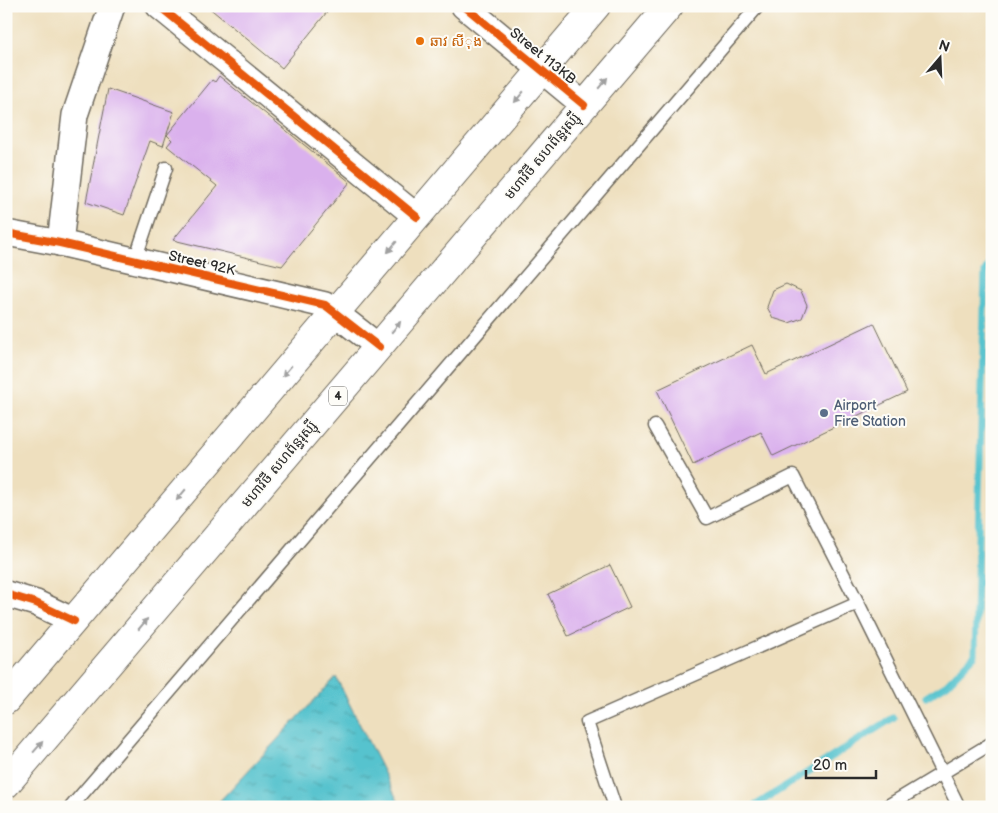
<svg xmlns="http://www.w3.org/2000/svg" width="998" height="813" font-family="'Balsamiq Sans','Noto Sans Khmer',sans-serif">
  <defs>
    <pattern id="water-ripples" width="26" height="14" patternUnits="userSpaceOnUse" patternTransform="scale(1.25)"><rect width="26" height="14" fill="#56c3ce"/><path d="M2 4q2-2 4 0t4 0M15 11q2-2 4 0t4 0" fill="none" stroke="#479fa7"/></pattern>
  </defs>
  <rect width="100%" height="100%" fill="#fdfcf7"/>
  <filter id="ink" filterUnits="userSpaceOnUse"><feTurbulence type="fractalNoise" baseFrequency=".02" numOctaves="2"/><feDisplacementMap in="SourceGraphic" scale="10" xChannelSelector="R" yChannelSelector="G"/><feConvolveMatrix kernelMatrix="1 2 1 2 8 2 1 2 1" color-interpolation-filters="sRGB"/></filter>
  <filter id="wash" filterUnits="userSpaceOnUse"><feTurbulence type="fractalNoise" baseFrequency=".0096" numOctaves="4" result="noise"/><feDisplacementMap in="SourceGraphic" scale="20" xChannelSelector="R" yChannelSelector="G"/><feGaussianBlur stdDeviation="1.12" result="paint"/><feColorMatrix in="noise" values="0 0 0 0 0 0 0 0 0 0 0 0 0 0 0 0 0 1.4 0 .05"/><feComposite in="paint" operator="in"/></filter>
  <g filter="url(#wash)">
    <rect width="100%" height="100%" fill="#eedfbe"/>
    <polygon fill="url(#water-ripples)" stroke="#40777c" points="336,677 401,807 214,807"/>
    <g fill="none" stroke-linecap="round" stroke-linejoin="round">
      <g stroke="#56c3ce" stroke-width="7">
        <polyline points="926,697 947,684 975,655 985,272 992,259"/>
        <polyline points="753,807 893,718"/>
      </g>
    </g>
    <g id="blocks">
      <g fill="#dab1ed">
        <polygon points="207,6 319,6 327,12 282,68"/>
        <polygon points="219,76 350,182 282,266 173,240 217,186 167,146 172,140 167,135 212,80 215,82"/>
        <polygon points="108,89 174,112 163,146 150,141 124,215 86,202"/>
        <polygon points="786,284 801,291 807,305 802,318 789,323 773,318 767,307 773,290"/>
        <polygon points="874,323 907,392 773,456 761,432 693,465 657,390 752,345 766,374"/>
        <polygon points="610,565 630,607 568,636 548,594"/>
      </g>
    </g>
  </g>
  <g filter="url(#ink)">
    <use href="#blocks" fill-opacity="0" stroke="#6f6a5e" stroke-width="1"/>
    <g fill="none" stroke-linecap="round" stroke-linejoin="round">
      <g stroke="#6f6a5e" stroke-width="15">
        <g id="lane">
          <polyline points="135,260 166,168"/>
          <polyline points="655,426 707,518 793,476 858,603 959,807"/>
          <polyline points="71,807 758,6"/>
          <polyline points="615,807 587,722 858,603"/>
          <polyline points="886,807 992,743"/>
        </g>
      </g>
      <g stroke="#6f6a5e" stroke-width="28">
        <g id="street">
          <polyline points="159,6 417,217"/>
          <polyline points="464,6 584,105"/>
          <polyline points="6,233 60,243 325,305 379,347"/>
          <polyline points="60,243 75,115 112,6"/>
          <polyline points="6,594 36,603 74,621"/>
        </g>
      </g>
      <g stroke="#6f6a5e" stroke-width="30">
        <g id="highway">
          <polyline points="6,700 596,6"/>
          <polyline points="6,784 669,6"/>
        </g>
      </g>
      <use href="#lane" stroke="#fff" stroke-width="12"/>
      <use href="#street" stroke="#fff" stroke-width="25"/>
      <use href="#highway" stroke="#fff" stroke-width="28"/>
      <g stroke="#fdfcf7" stroke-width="11">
        <g id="cycleway">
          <polyline points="159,6 417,217"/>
          <polyline points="464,6 584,105"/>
          <polyline points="6,233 60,243 325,305 379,347"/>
          <polyline points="6,594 36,603 74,621"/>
        </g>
      </g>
      <use href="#cycleway" stroke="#e8590c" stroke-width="8"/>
    </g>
    <defs><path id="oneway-solid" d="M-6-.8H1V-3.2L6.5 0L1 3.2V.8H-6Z" transform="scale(1.25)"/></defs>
    <g fill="#a0a0a0">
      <use href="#oneway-solid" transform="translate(603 83) rotate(-50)"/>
      <use href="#oneway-solid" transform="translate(519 97) rotate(130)"/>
      <use href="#oneway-solid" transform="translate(392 247) rotate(130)"/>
      <use href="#oneway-solid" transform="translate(396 327) rotate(-50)"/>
      <use href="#oneway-solid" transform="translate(287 371) rotate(130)"/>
      <use href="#oneway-solid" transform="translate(181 495) rotate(130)"/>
      <use href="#oneway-solid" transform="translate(143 624) rotate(-50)"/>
      <use href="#oneway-solid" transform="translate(38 747) rotate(-49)"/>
    </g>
  </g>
  <circle fill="#e8710a" stroke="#fdfcf7" stroke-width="2" cx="420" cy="41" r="5"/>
  <circle fill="#5c6f8a" stroke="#fdfcf7" stroke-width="2" cx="824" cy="413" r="5"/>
  <g text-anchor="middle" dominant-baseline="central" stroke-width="4" stroke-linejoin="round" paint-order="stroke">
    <rect fill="#fdfcf7" stroke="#6a6a68" stroke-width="1" x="329" y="386.5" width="18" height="19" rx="4"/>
    <g font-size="12" font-weight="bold" fill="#2b2b2b">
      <text x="338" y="396">4</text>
    </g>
    <g font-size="14" fill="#c56008" stroke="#fdfcf7" text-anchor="start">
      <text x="430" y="41">ឆាវ សីុង</text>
    </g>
    <g font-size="14" fill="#2b2b2b" stroke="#fdfcf7">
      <text transform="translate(543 56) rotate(39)">Street 113KB</text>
      <text transform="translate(542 156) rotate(-50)">មហាវិថី សហព័ន្ធរុស្ស៊ី</text>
      <text transform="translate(202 263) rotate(13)">Street 92K</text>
      <text transform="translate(279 464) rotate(-50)">មហាវិថី សហព័ន្ធរុស្ស៊ី</text>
    </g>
    <g font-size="14" fill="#4e5e75" stroke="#fdfcf7" text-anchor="start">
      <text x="834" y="405">Airport<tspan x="834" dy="16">Fire Station</tspan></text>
    </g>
  </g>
  <rect width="998" height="813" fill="none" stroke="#fdfcf7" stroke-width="25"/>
  <g transform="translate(940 58) rotate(19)" stroke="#fdfcf7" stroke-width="4" paint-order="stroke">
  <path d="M0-4L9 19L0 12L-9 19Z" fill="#2b2b2b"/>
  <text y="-8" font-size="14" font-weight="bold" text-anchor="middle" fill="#2b2b2b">N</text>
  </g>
  <path d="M806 770v8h70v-8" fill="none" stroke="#2b2b2b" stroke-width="2.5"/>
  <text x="813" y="770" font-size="15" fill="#2b2b2b" stroke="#fdfcf7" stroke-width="4" paint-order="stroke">20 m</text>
</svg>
